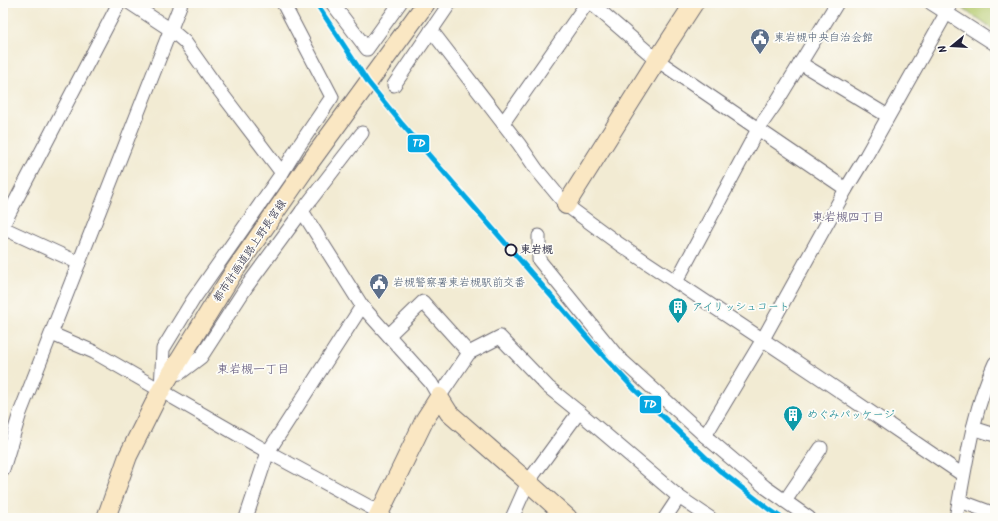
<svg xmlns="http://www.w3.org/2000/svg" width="998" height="521" font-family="Kalam,'Klee One',sans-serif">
  <rect width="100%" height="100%" fill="#fdfcf7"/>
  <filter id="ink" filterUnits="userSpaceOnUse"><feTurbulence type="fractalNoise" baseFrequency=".025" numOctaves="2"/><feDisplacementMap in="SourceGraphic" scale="8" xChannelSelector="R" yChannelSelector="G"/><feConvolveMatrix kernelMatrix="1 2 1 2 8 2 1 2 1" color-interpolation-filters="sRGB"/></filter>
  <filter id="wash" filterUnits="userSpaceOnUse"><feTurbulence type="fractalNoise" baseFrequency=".012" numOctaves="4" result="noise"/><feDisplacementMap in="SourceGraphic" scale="16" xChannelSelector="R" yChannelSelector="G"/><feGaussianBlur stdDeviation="0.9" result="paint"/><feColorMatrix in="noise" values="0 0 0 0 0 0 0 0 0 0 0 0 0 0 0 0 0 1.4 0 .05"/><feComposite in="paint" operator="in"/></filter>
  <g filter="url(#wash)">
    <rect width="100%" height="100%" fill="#f2ebd3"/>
    <polygon fill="#b5ca6e" stroke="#6c7654" points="956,3 995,3 995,31 956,4"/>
  </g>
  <g filter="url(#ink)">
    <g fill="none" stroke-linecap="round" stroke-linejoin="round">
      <g stroke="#6b6870" stroke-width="15">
        <g id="street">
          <polyline points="130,3 171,30 185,42 219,90 282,173"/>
          <polyline points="332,3 367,49 400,3"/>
          <polyline points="591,3 657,60 758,129 846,189"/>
          <polyline points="931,3 995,44"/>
          <polyline points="431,30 519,144 537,170 566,205 619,244 819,377 963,475"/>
          <polyline points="800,63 888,116"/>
          <polyline points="394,85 450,3"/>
          <polyline points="503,123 587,3"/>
          <polyline points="302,211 362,306 431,383 439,397 469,353 500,337 548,387 579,412 679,497 710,518"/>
          <polyline points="3,225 119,3"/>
          <polyline points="3,228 79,263"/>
          <polyline points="539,236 539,260 617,356 705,436"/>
          <polyline points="676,282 758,129 776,103 837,3"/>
          <polyline points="52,334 94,352 268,452 379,512"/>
          <polyline points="389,335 423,302 469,353"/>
          <polyline points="171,374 180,373 201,357 247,286 302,211 362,133"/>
          <polyline points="161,389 163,349 193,300 282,173 298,147 332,97 283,3"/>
          <polyline points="973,428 995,435"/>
          <polyline points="3,469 20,413 181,3"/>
          <polyline points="785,501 821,448"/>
          <polyline points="960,501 995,514"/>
          <polyline points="246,518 268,452 362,306"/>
          <polyline points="512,518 528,482 579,412"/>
          <polyline points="665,518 679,497"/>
          <polyline points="809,518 765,487 705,436 763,339 846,189 866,156 952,3"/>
          <path d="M956 518C966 465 972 412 995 363"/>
        </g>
      </g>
      <g stroke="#6b6870" stroke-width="20">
        <g id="secondary">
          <polyline points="566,205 657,60 694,3"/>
          <polyline points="106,518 128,456 161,390 233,273 308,165 426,3"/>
          <polyline points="377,518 425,419 439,397 449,413 528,482 568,518"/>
        </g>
      </g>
      <use href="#street" stroke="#fff" stroke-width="13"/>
      <use href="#secondary" stroke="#fae7c3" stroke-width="18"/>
      <g stroke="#fdfcf7" stroke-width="8">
        <polyline id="rail-1" points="316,3 368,82 402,124 598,350 635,390 719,470 770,510 782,518"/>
      </g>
      <use href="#rail-1" stroke="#05a7e2" stroke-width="5"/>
    </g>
  </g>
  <defs>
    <g id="civic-pin" transform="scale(1)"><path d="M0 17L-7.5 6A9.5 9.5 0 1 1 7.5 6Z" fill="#5c6f8a" stroke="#fdfcf7"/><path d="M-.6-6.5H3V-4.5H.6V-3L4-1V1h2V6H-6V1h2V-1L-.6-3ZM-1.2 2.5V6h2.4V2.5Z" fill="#fff"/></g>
    <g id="building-pin" transform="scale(1)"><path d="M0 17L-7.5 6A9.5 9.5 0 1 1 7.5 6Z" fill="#0f9aa8" stroke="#fdfcf7"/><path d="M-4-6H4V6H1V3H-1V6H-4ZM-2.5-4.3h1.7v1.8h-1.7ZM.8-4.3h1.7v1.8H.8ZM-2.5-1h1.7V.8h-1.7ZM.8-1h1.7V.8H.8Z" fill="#fff"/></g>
  </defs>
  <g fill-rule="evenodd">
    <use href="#civic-pin" x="760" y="38"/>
    <use href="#civic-pin" x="379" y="283"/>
    <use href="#building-pin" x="678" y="307"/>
    <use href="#building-pin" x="793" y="415"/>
  </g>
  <circle fill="#fdfcf7" stroke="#22223b" stroke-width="2" cx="511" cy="250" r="5.5"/>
  <g text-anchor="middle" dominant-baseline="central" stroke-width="3.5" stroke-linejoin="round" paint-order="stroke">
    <g font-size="11" fill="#4e5e75" stroke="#fdfcf7" text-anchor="start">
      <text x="774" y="38">東岩槻中央自治会館</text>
      <text x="393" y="283">岩槻警察署東岩槻駅前交番</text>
    </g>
    <g font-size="11" font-weight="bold" fill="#22223b" stroke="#fdfcf7" text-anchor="start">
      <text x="520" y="250">東岩槻</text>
    </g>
    <g font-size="11" fill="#22223b" stroke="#fdfcf7">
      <text transform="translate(250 251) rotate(-56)">都市計画道路上野長宮線</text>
    </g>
    <g font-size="11" fill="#0d838f" stroke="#fdfcf7" text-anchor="start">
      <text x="692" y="307">アイリッシュコート</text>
      <text x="807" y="415">めぐみパッケージ</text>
    </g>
    <g font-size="12" fill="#584f76" stroke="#fdfcf7">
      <text x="848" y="217">東岩槻四丁目</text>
      <text x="253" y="369">東岩槻一丁目</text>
    </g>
  </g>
  <g stroke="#fdfcf7" stroke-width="1.5">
    <rect x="407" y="134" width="23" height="19" rx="4" fill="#05a7e2"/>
    <rect x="639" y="395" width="23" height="19" rx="4" fill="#05a7e2"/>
  </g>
  <g font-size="11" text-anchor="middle" font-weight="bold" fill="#fff">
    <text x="419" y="147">TD</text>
    <text x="650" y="408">TD</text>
  </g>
  <rect width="998" height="521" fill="none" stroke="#fdfcf7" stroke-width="16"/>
  <g transform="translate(952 46) rotate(252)" stroke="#fdfcf7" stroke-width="3" paint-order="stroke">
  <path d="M0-3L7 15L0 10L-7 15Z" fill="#22223b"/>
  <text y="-6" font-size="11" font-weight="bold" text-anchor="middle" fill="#22223b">N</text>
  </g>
</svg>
